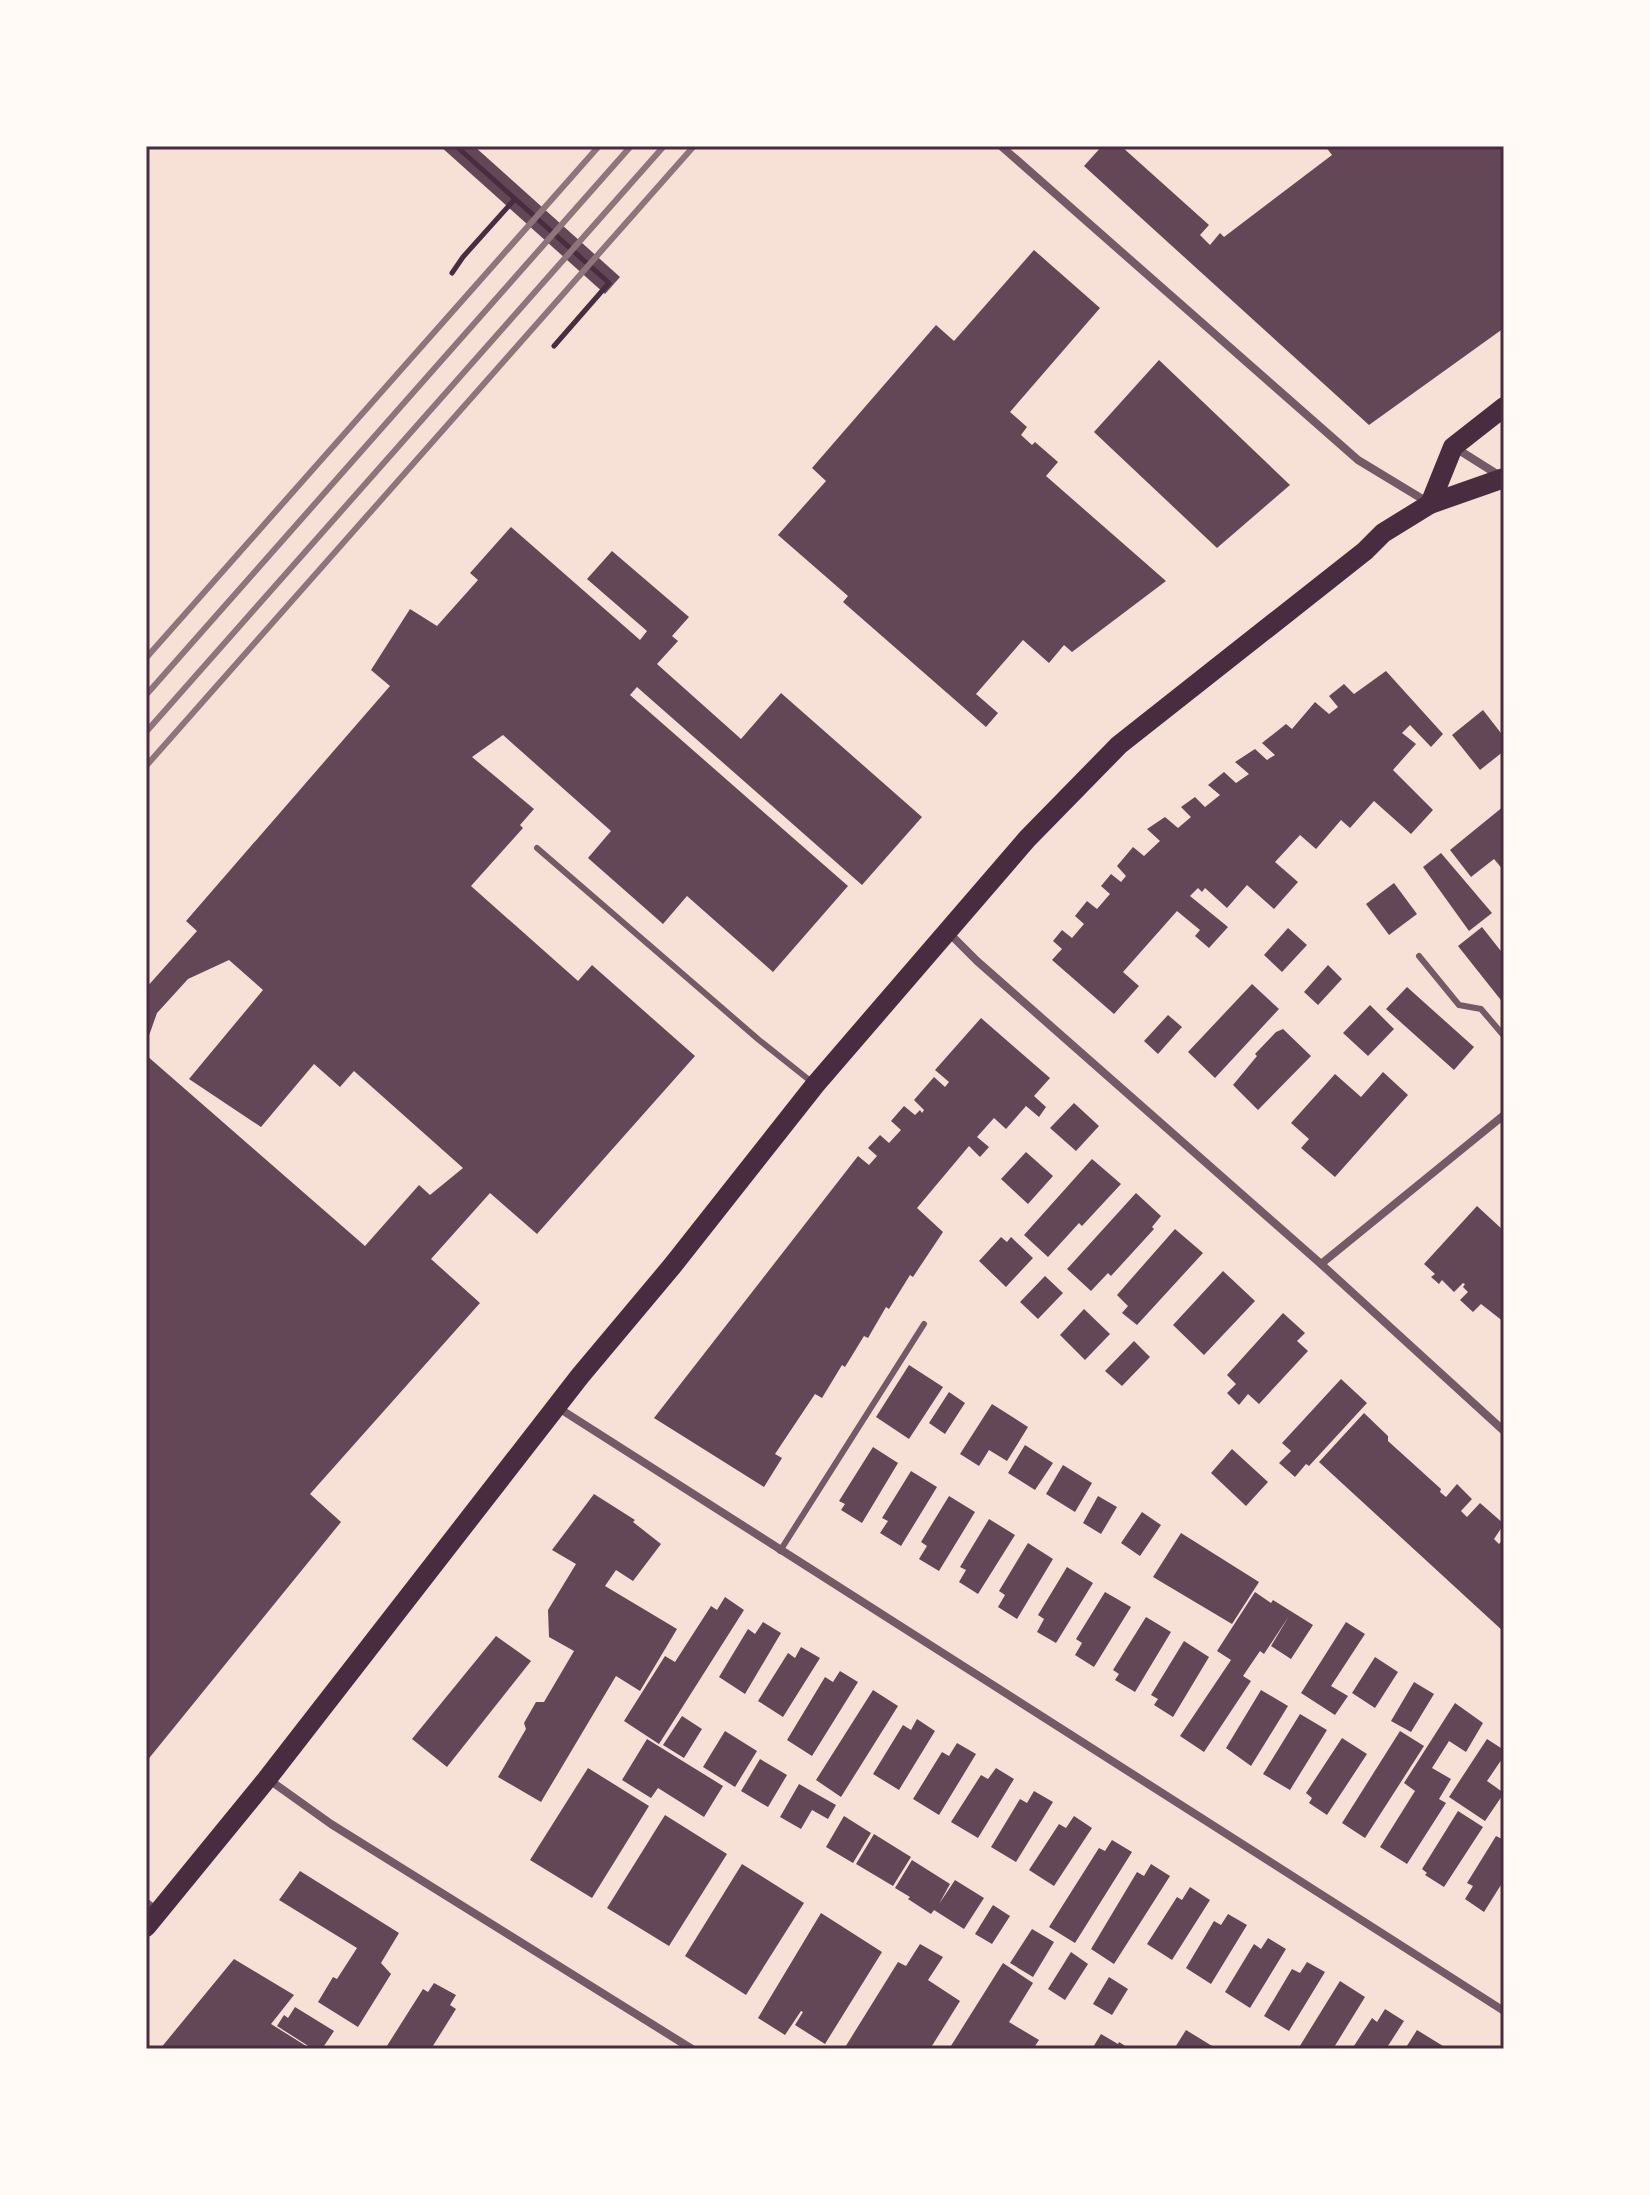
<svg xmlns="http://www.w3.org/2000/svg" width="1650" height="2195" font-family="'PT Sans Narrow',sans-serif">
  <rect width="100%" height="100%" fill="#f7e1d7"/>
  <g fill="#644757">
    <polygon points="440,146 474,146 620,277 605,294"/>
    <polygon points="1102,146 1121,146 1209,225 1200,235 1210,245 1220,233 1224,237 1332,155 1325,146 1504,146 1504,328 1369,425 1084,166"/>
    <polygon points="1034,250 1100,308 1010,412 1027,427 1021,435 1032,445 1035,442 1058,462 1046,476 1166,581 1072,652 1064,645 1049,663 1023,640 976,694 998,713 986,727 843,602 848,596 778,535 826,481 812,468 936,325 954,341"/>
    <polygon points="1159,360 1290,485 1217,548 1094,432"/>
    <polygon points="511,527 640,640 647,631 587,579 612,551 689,617 672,636 678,641 657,664 741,739 781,693 922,817 862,885 637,687 630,695 848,886 773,972 687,896 663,924 588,858 611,831 503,735 472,757 534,809 520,825 523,828 471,886 578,981 592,965 695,1056 537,1234 490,1193 431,1259 480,1303 310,1494 341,1522 146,1762 146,1055 365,1246 419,1185 430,1195 463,1168 354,1071 340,1087 314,1064 261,1127 189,1079 263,990 229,960 188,979 157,1013 146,1044 146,988 197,931 186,921 390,686 371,670 410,609 437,626 478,580 470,573"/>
    <polygon points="1386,671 1443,734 1431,747 1410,725 1402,733 1416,744 1393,770 1433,810 1411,834 1374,801 1350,828 1341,820 1316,849 1300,835 1275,862 1298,882 1274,909 1247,885 1227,908 1205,888 1202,892 1198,888 1190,896 1228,927 1209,948 1195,936 1200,930 1177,911 1123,972 1139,986 1114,1014 1052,960 1062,949 1053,941 1062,930 1072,938 1084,924 1075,916 1087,901 1097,909 1110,894 1101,886 1111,874 1121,882 1126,876 1117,866 1133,847 1144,856 1160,841 1147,829 1165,817 1178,828 1191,817 1181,807 1195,797 1205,807 1220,795 1208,785 1224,772 1236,783 1249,774 1235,762 1255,749 1267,760 1270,758 1275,755 1262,743 1286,724 1292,729 1315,702 1329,714 1338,707 1329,696 1344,684 1354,694"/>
    <polygon points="1483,710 1504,737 1504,751 1480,770 1452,735"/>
    <polygon points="1504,806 1504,871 1494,859 1471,877 1450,850"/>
    <polygon points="1441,853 1492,913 1469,931 1423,867"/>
    <polygon points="1394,883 1417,914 1389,935 1366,904"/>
    <polygon points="1482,927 1504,955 1504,1004 1458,946"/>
    <polygon points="1288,928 1307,945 1282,972 1264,955"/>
    <polygon points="1328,965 1342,979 1318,1005 1304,992"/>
    <polygon points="1252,984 1279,1009 1215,1078 1188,1052"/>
    <polygon points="1407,987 1474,1047 1454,1070 1386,1009"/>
    <polygon points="1370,1005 1394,1029 1368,1056 1343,1033"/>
    <polygon points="1168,1015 1182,1027 1158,1054 1144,1041"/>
    <polygon points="981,1018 1050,1078 1034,1096 1046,1107 1039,1117 1026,1106 1006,1129 994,1118 977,1137 989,1147 980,1157 969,1146 917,1208 943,1232 913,1277 910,1275 889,1309 886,1307 868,1338 864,1336 845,1367 842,1365 822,1398 815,1394 775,1454 782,1458 764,1487 654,1418 858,1156 869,1165 877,1156 868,1148 880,1135 889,1143 901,1130 891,1121 904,1106 915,1115 920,1110 922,1113 924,1110 914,1100 934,1077 945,1087 949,1082 935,1070"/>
    <polygon points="1283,1029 1311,1056 1258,1110 1233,1085 1257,1056 1255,1054 1276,1032"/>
    <polygon points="1383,1072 1408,1095 1335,1177 1301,1148 1309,1139 1291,1123 1335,1074 1361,1097"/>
    <polygon points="1074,1103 1099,1126 1076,1151 1050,1128"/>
    <polygon points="1026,1152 1053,1176 1028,1204 1001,1179"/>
    <polygon points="1092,1159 1121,1184 1082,1226 1079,1223 1048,1257 1024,1235"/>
    <polygon points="1136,1193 1161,1216 1152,1227 1154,1229 1111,1276 1108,1273 1091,1291 1067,1269"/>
    <polygon points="1477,1206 1504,1231 1504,1322 1481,1304 1473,1312 1460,1300 1468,1292 1463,1287 1465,1284 1463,1283 1454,1292 1442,1280 1439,1284 1431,1277 1435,1274 1424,1264"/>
    <polygon points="1175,1229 1203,1253 1137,1325 1122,1313 1128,1306 1117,1295"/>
    <polygon points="1001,1237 1007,1242 1011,1237 1033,1258 1006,1287 979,1261"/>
    <polygon points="1223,1271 1255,1301 1204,1355 1173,1325"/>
    <polygon points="1045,1276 1063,1293 1038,1319 1020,1302"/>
    <polygon points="1084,1309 1110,1334 1085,1360 1060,1335"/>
    <polygon points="1283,1313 1305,1333 1297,1341 1308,1351 1259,1404 1248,1394 1239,1405 1227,1393 1236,1384 1227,1375"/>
    <polygon points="1134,1341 1150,1357 1122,1386 1105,1371"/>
    <polygon points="909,1365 943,1387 909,1439 876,1417"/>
    <polygon points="1341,1379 1367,1403 1309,1466 1306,1464 1295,1477 1279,1463 1291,1451 1282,1443"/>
    <polygon points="949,1392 965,1403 945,1434 929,1423"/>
    <polygon points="992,1404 1028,1427 1007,1461 989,1450 979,1466 960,1454"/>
    <polygon points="1364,1413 1388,1436 1388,1441 1441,1489 1440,1492 1446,1497 1457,1484 1472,1499 1461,1511 1467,1517 1480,1503 1504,1524 1494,1539 1499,1544 1504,1538 1504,1632 1319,1462"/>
    <polygon points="1025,1445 1053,1463 1035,1490 1008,1473"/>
    <polygon points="873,1447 898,1463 862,1523 841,1510 845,1504 839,1501"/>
    <polygon points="1232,1449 1268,1482 1246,1506 1211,1473"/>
    <polygon points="1063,1465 1092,1483 1075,1512 1046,1494"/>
    <polygon points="911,1471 937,1487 901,1546 880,1533 888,1521 882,1518"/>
    <polygon points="594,1494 635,1520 633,1522 661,1544 633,1581 616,1570 605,1586 677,1629 640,1691 616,1676 541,1802 498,1777 526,1729 524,1723 536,1702 544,1702 574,1651 549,1637 548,1610 576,1564 552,1550"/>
    <polygon points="949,1496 975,1512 939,1571 919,1559 927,1546 921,1542"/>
    <polygon points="1098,1496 1117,1507 1101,1534 1083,1523"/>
    <polygon points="1142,1512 1161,1525 1140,1556 1121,1543"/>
    <polygon points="989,1519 1015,1535 978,1594 959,1582 966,1570 960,1567"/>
    <polygon points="1181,1533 1259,1582 1232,1624 1153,1577"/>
    <polygon points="1028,1543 1053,1559 1017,1619 998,1607 1005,1595 999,1591"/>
    <polygon points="1067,1567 1093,1583 1056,1643 1037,1632 1044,1619 1038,1615"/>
    <polygon points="1105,1592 1131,1607 1094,1667 1075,1655 1082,1643 1076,1639"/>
    <polygon points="1255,1592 1271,1603 1273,1600 1313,1625 1291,1659 1271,1646 1289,1616 1264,1654 1260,1651 1243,1676 1251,1681 1204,1752 1180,1736 1231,1660 1217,1651"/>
    <polygon points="725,1597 744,1610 659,1744 624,1721 665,1656 675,1662 711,1606 717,1610"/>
    <polygon points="1146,1617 1171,1632 1135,1692 1115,1680 1119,1674 1113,1670"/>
    <polygon points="763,1622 781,1633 745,1694 719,1677 748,1629 755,1634"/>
    <polygon points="1346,1622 1365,1634 1331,1686 1348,1696 1335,1715 1301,1693"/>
    <polygon points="496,1636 531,1661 447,1767 412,1739"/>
    <polygon points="1184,1641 1209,1657 1173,1717 1154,1705 1158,1699 1151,1695"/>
    <polygon points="801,1647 820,1658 783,1717 758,1701 788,1653 795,1658"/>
    <polygon points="1375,1657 1398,1672 1375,1708 1352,1693"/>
    <polygon points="840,1671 858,1682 812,1756 787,1740 825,1677 833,1682"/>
    <polygon points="1414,1682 1434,1694 1411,1732 1391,1721"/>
    <polygon points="873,1690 898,1706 841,1797 816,1780"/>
    <polygon points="1261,1690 1288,1706 1251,1766 1226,1748"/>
    <polygon points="1455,1703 1483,1723 1466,1752 1449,1741 1432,1768 1451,1779 1439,1799 1446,1803 1407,1864 1380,1847 1415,1791 1404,1783"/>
    <polygon points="1300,1714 1327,1730 1290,1790 1263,1774"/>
    <polygon points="682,1716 702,1729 684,1758 663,1745"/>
    <polygon points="917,1719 935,1731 899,1790 873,1774 903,1725 911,1730"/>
    <polygon points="725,1731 757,1751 735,1787 703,1767"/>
    <polygon points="1400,1731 1424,1746 1365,1838 1342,1823"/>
    <polygon points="1342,1738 1367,1754 1327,1815 1309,1803 1312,1798 1306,1793"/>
    <polygon points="647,1739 723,1786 704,1817 658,1788 651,1798 622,1780"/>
    <polygon points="1487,1739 1504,1750 1504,1756 1487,1781 1504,1793 1485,1821 1449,1797"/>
    <polygon points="957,1743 976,1754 939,1815 913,1799 942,1752 949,1756"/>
    <polygon points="760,1759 787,1775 768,1807 741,1791"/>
    <polygon points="588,1768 649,1806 592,1898 530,1860"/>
    <polygon points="996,1768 1014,1779 978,1838 951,1822 981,1775 988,1779"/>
    <polygon points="799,1784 836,1805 828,1819 812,1810 801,1829 780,1817"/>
    <polygon points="1034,1791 1053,1802 1016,1862 991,1847 1020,1799 1027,1803"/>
    <polygon points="1458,1811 1483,1827 1444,1887 1425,1875 1427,1873 1422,1869"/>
    <polygon points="665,1815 727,1854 669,1946 607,1908"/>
    <polygon points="844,1816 871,1833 853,1863 826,1847"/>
    <polygon points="1074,1816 1092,1828 1054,1886 1029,1870 1059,1824 1066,1828"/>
    <polygon points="874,1834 911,1857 893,1886 856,1864"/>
    <polygon points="1496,1836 1504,1840 1504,1880 1484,1912 1465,1899 1473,1886 1467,1883"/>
    <polygon points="1112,1840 1132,1852 1075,1943 1049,1927 1099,1848 1105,1851"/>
    <polygon points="912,1860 950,1884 939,1904 955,1880 984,1898 964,1929 934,1910 931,1914 908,1899 910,1897 895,1888"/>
    <polygon points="742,1864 804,1903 746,1995 685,1956"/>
    <polygon points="1151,1864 1170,1876 1114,1964 1091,1949 1137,1872 1144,1876"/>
    <polygon points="300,1871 399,1933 381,1963 391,1974 358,2027 318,2002 333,1977 337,1979 357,1948 279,1900"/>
    <polygon points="1190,1887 1210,1900 1172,1960 1147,1944 1177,1897 1182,1900"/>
    <polygon points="993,1905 1010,1916 992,1944 975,1934"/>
    <polygon points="821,1913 882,1952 825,2044 795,2025 803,2012 801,2011 785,2035 758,2018"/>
    <polygon points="1228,1914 1247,1925 1211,1984 1186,1968 1214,1921 1221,1925"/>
    <polygon points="1032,1929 1054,1942 1033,1977 1010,1963"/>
    <polygon points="1268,1938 1286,1949 1250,2008 1225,1992 1254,1944 1261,1949"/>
    <polygon points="920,1944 943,1957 928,1980 960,2001 930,2049 844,2049 898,1962 906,1966"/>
    <polygon points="1071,1952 1088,1964 1065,2000 1048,1989"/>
    <polygon points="234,1959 294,1995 271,2024 311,2049 160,2049"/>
    <polygon points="1307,1962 1325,1972 1289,2031 1264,2016 1292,1969 1300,1973"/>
    <polygon points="1003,1963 1033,1983 1009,2022 1039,2040 1033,2049 949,2049"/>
    <polygon points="1109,1977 1128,1989 1112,2015 1093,2004"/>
    <polygon points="1340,1981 1365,1997 1333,2049 1298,2049"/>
    <polygon points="434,1983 456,1995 450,2005 456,2009 431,2049 385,2049 423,1989 428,1992"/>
    <polygon points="295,2007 334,2031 322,2049 313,2049 277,2026 284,2015 288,2018"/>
    <polygon points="1385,2009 1404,2021 1386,2049 1352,2049 1372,2018 1377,2022"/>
    <polygon points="1186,2030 1217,2049 1174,2049"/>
    <polygon points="1417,2030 1443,2046 1442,2049 1405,2049"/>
    <polygon points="1101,2034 1118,2044 1119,2042 1130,2049 1092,2049"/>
  </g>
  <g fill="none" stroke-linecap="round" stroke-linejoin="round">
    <g stroke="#4a2c40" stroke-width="5">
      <polyline points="456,146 609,283 554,346"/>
      <polyline points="452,273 463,257 515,199"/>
    </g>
    <g stroke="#755966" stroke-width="6">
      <polyline points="537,848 759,1040 813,1083"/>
      <polyline points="1419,956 1459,1005 1481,1009 1504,1036"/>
      <polyline points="780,1551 924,1324"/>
      <polyline points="146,1901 156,1909"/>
    </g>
    <g stroke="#755966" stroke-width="8">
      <polyline points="1001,146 1358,460 1429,503"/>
      <polyline points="1454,447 1500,476"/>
      <polyline points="947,931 977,961 1321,1264 1504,1431"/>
      <polyline points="1321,1264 1504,1115"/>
      <polyline points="557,1407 1504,2011"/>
      <polyline points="268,1779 331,1824 692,2049"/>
    </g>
    <g stroke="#4a2c40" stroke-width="20">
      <polyline points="1430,504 1453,447 1504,407"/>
      <polyline points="146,1927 267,1779 580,1376 673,1265 815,1085 1027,839 1119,745 1365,551 1383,533 1430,504 1504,478"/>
    </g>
    <g stroke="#8f747c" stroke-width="6">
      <polyline points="146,658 599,146"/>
      <polyline points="146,695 631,146"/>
      <polyline points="146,732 664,146"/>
      <polyline points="146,766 694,146"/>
    </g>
  </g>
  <rect width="1650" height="2195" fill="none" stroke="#fffaf5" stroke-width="296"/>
  <rect x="148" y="148" width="1354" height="1899" fill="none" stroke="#4a2c40" stroke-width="3"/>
</svg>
